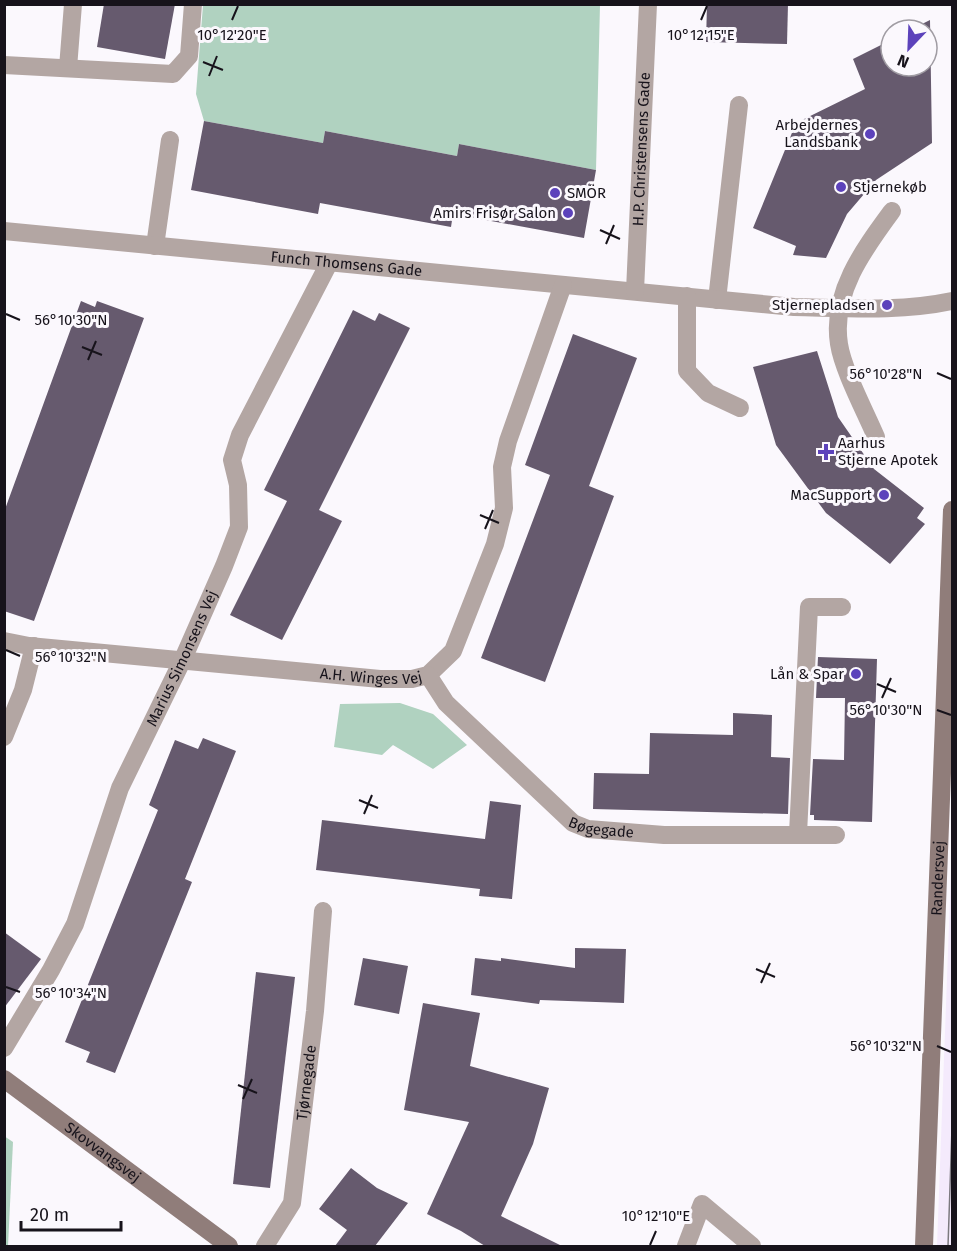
<svg xmlns="http://www.w3.org/2000/svg" width="957" height="1251" font-family="'Fira Sans',sans-serif">
  <rect width="100%" height="100%" fill="#fbf8fd"/>
  <polygon fill="#f4eafc" points="952,844 952,1246 937,1246"/>
  <g fill="#b0d2c0">
    <polygon points="203,5 600,5 596,170 459,144 457,156 325,131 323,143 204,121 196,94"/>
    <polygon points="400,703 433,714 467,745 433,769 393,745 382,755 334,747 340,704"/>
    <polygon points="4,1136 13,1142 8,1246 4,1246"/>
  </g>
  <g fill="#665a6e">
    <polygon points="104,4 175,4 165,59 97,47"/>
    <polygon points="707,4 788,4 787,44 706,42"/>
    <polygon points="930,20 932,143 876,180 847,214 826,258 793,255 796,246 753,228 796,123 865,89 853,59 891,40 891,66 927,66 927,30 910,30"/>
    <polygon points="204,121 323,143 325,131 457,156 459,144 596,170 584,238 453,214 451,227 320,203 318,214 191,190"/>
    <polygon points="81,301 95,307 97,301 144,318 34,621 4,611 4,512"/>
    <polygon points="353,310 375,321 379,313 410,328 319,510 342,521 282,640 230,615 287,501 264,490"/>
    <polygon points="573,334 637,358 589,486 614,496 545,682 481,658 550,475 525,465"/>
    <polygon points="817,351 838,417 874,469 924,508 917,518 925,524 890,564 826,513 776,445 753,367"/>
    <polygon points="818,657 877,659 872,822 814,820 814,815 810,815 813,759 844,760 845,698 816,698"/>
    <polygon points="733,713 772,715 771,757 790,758 788,814 593,809 594,773 649,774 650,733 733,735"/>
    <polygon points="203,738 236,751 185,879 192,882 115,1073 86,1062 90,1052 65,1042 158,810 149,805 175,740 198,749"/>
    <polygon points="490,801 521,805 512,899 479,896 480,889 316,870 322,820 485,839"/>
    <polygon points="4,932 41,959 4,1008"/>
    <polygon points="575,948 626,949 624,1003 540,1000 539,1004 471,995 475,958 501,961 501,958 575,968"/>
    <polygon points="363,958 408,966 399,1014 354,1005"/>
    <polygon points="256,972 295,977 270,1188 233,1184"/>
    <polygon points="423,1003 480,1013 470,1066 549,1088 533,1144 501,1216 562,1246 485,1246 461,1231 427,1214 469,1122 404,1110"/>
    <polygon points="351,1168 377,1188 408,1203 375,1246 335,1246 347,1230 319,1209"/>
  </g>
  <g fill="none" stroke-linecap="round" stroke-linejoin="round">
    <g stroke="#b3a6a3" stroke-width="18">
      <polyline points="4,65 173,74 189,56 193,4"/>
      <polyline points="68,68 73,4"/>
      <polyline points="155,246 170,140"/>
      <polyline points="717,300 739,105"/>
      <path d="M876 437C865 411 843 370 839 344 831 293 864 249 892 211"/>
      <polyline points="4,737 23,690 34,646"/>
      <polyline points="798,834 809,607 842,607"/>
    </g>
    <g stroke="#b3a6a3" stroke-width="18">
      <path id="s1" d="M4 231 794 307C847 308 900 312 952 301"/>
      <path id="s2" d="M635 291 648 4"/>
      <polyline points="687,296 687,371 708,393 740,408"/>
      <path id="s3" d="M4 641 29 646 380 679H412L428 675 453 651 495 544 504 508 502 467 508 441 563 285"/>
      <path id="s4" d="M428 675 446 703 573 823 588 829 664 835H836"/>
      <path id="s5" d="M4 1048 51 970 75 924 120 788 183 659 224 566 239 527 238 485 232 460 240 435 329 263"/>
      <path id="s6" d="M265 1246 292 1203 315 1011 323 911"/>
      <polyline points="686,1246 702,1204 752,1246"/>
    </g>
    <g stroke="#907d7a" stroke-width="18">
      <path id="s7" d="M4 1079 229 1246"/>
      <path id="s8" d="M924 1246 952 510"/>
    </g>
    <polyline stroke="#7c797f" stroke-width="1.5" points="948,1246 952,1128"/>
  </g>
  <path fill="none" stroke="#17131b" stroke-width="2" d="M232 20 238 6M701 20 707 6M203 62 223 70M209 76 217 56M600 230 620 239M606 244 614 225M6 314 20 320M82 347 102 355M88 360 96 341M937 373 951 379M480 515 499 523M485 529 493 510M6 650 20 656M877 684 896 692M882 698 891 678M937 710 951 715M359 800 378 808M364 814 372 795M756 969 775 977M761 983 770 963M6 987 20 992M937 1046 951 1052M238 1085 257 1093M243 1099 252 1079M650 1245 656 1231"/>
  <g fill="#5c42bb" stroke="#fbf8fd" stroke-width="2">
    <circle cx="870" cy="134" r="6"/>
    <circle cx="841" cy="187" r="6"/>
    <circle cx="555" cy="193" r="6"/>
    <circle cx="568" cy="213" r="6"/>
    <circle cx="887" cy="305" r="6"/>
    <path d="M823 443h6v6h6v6h-6v6h-6v-6h-6v-6h6z"/>
    <circle cx="884" cy="495" r="6"/>
    <circle cx="856" cy="674" r="6"/>
  </g>
  <g text-anchor="middle" dominant-baseline="central" stroke-width="6" stroke-linejoin="round" paint-order="stroke">
    <g font-size="15" fill="#17131b" stroke="#fbf8fd" text-anchor="end">
      <text x="858" y="125">Arbejdernes<tspan x="858" dy="17">Landsbank</tspan></text>
      <text x="853" y="187" text-anchor="start">Stjernekøb</text>
      <text x="567" y="193" text-anchor="start">SMÖR</text>
      <text x="556" y="213">Amirs Frisør Salon</text>
      <text x="875" y="305">Stjernepladsen</text>
      <text x="838" y="443" text-anchor="start">Aarhus<tspan x="838" dy="17">Stjerne Apotek</tspan></text>
      <text x="872" y="495">MacSupport</text>
      <text x="844" y="674">Lån &amp; Spar</text>
    </g>
    <g font-size="15" fill="#17131b" stroke="#fbf8fd">
      <text stroke="none"><textPath href="#s2" startOffset="142">H.P. Christensens Gade</textPath></text>
      <text stroke="none"><textPath href="#s1" startOffset="344">Funch Thomsens Gade</textPath></text>
      <text stroke="none"><textPath href="#s5" startOffset="430">Marius Simonsens Vej</textPath></text>
      <text stroke="none"><textPath href="#s3" startOffset="369">A.H. Winges Vej</textPath></text>
      <text stroke="none"><textPath href="#s4" startOffset="237">Bøgegade</textPath></text>
      <text stroke="none"><textPath href="#s8" startOffset="368">Randersvej</textPath></text>
      <text stroke="none"><textPath href="#s6" startOffset="172">Tjørnegade</textPath></text>
      <text stroke="none"><textPath href="#s7" startOffset="123">Skovvangsvej</textPath></text>
    </g>
  </g>
  <g font-size="15" text-anchor="middle" fill="#17131b" stroke="#fbf8fd" stroke-width="6" stroke-linejoin="round" paint-order="stroke">
    <text x="232" y="40">10°12'20"E</text>
    <text x="701" y="40">10°12'15"E</text>
    <text x="71" y="325">56°10'30"N</text>
    <text x="886" y="379">56°10'28"N</text>
    <text x="71" y="662">56°10'32"N</text>
    <text x="886" y="715">56°10'30"N</text>
    <text x="71" y="998">56°10'34"N</text>
    <text x="886" y="1051">56°10'32"N</text>
    <text x="656" y="1221">10°12'10"E</text>
  </g>
  <rect width="957" height="1251" fill="none" stroke="#17131b" stroke-width="12"/>
  <g transform="translate(909 48) rotate(203)"><circle r="28" fill="#fbf8fd" stroke="#a09ca3" stroke-width="1.5"/>
  <path d="M0-4.5L10 22L0 15L-10 22Z" fill="#5c42bb"/>
  <text y="-9" font-size="16" font-weight="bold" text-anchor="middle" fill="#17131b">N</text>
  </g>
  <path d="M21 1221v9h100v-9" fill="none" stroke="#17131b" stroke-width="3"/>
  <text x="30" y="1221" font-size="18" fill="#17131b" stroke="#fbf8fd" stroke-width="4.5" paint-order="stroke">20 m</text>
</svg>
